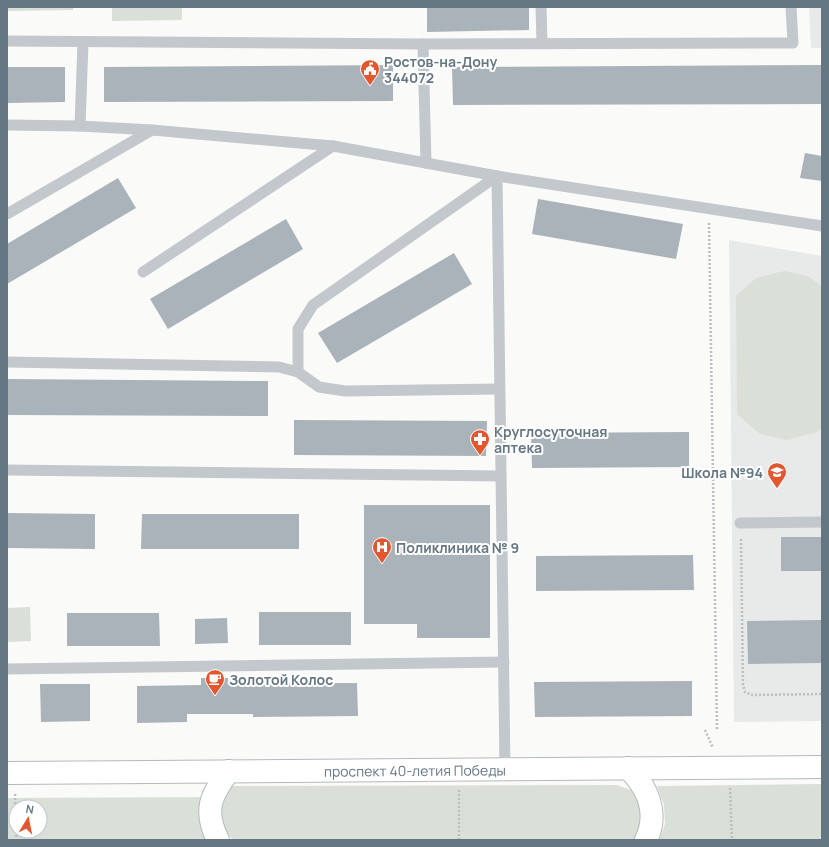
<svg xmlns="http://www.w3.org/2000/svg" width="829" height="847" font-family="Manrope,sans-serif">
  <rect width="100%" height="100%" fill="#fafaf8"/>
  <g fill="#e8e9e9">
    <polygon points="809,7 822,7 822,48 811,48"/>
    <polygon points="729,240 822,256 822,721 734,722"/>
  </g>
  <g fill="#dadfd7" fill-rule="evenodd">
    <polygon points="7,7 73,7 73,10 7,11"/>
    <polygon points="112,7 182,7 182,20 112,21"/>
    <polygon points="784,271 808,276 822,287 822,427 817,432 787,440 760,434 737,414 736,296 756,278"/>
    <polygon points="30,607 31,641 7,642 7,608"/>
    <polygon points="822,784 822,840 659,840 665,824 664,805 657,786"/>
    <path d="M617 785 633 791 642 802 639 840H234C213 825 220 804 233 786Z"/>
    <path d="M211 797 209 840H7V798ZM16 807H40V831H16Z"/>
  </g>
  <g fill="#aab3b9">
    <polygon points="427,7 529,7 529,30 427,32"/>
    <polygon points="393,65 393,101 104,102 104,67"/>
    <polygon points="822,65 822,104 453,105 452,67"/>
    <polygon points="7,67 65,67 65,102 7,103"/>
    <polygon points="805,153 822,156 822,181 800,178"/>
    <polygon points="118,178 136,208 7,284 7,244"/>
    <polygon points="538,199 683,224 676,259 532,234"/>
    <polygon points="286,219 303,249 168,329 150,299"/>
    <polygon points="454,253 472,284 337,363 318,333"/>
    <polygon points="7,379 268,381 268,416 7,415"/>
    <polygon points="294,420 487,421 486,456 294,455"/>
    <polygon points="689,432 689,467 532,468 531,433"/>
    <polygon points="364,505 490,505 490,638 417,638 417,624 364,624"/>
    <polygon points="7,513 95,514 95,549 7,548"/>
    <polygon points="142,514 299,514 299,549 141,549"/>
    <rect x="781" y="537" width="41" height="34"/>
    <polygon points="693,555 694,590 536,591 536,556"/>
    <rect x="259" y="612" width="92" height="33"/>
    <polygon points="67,613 159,613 160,646 67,646"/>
    <polygon points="227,618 228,643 195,644 195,619"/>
    <polygon points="822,620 822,663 748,664 747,621"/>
    <polygon points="201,678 228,678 228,683 357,683 358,716 253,717 253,714 187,714 187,722 137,723 137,686 201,685"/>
    <polygon points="692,681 692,716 535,717 534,682"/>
    <polygon points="40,684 90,684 90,721 41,722"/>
  </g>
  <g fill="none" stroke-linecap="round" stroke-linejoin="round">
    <g stroke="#b3babf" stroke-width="24">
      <g id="secondary">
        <path d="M628 768C648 788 659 813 646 840"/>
        <path id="s1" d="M7 773 822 767"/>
        <path d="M218 840C203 810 211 795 229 771"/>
      </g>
    </g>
    <g stroke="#bbbfc2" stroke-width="2.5" stroke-dasharray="2 2" stroke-linecap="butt">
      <polyline points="709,223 717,730"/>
      <polyline points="741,539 743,685 745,692 752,695 822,694"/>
      <polyline points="705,730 713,748"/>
      <polyline points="730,788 732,840"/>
      <polyline points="15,794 16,824"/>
      <polyline points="16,831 16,840"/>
      <polyline points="459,840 459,790"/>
    </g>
    <g stroke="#c3c8cc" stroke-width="11">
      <polyline points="541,7 542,43"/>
      <polyline points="7,41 423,44 793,43 791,7"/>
      <polyline points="423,44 426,163"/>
      <polyline points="7,125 80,126 152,130 333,146 497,176 822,226"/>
      <polyline points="80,126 83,42"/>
      <polyline points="497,176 505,769"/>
      <polyline points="7,214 152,130"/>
      <polyline points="143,272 333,146"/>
      <polyline points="7,362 279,367 298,372 319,387 345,391 499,389"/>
      <polyline points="298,372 298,329 313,305 497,176"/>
      <polyline points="7,470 501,476"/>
      <polyline points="740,523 822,522"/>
      <polyline points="7,669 504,662"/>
    </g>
    <use href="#secondary" stroke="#fff" stroke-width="22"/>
  </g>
  <defs>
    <g id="civic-pin" transform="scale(1)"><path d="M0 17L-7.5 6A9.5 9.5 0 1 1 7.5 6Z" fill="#e4572e" stroke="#fff"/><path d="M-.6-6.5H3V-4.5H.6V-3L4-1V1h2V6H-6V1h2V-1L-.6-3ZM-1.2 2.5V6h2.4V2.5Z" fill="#fff"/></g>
    <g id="pharmacy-pin" transform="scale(1)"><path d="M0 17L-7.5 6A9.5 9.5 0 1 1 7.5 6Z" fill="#e4572e" stroke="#fff"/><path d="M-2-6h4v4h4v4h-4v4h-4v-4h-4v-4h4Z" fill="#fff"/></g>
    <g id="school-pin" transform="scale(1)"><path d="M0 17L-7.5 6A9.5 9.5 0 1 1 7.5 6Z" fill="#e4572e" stroke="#fff"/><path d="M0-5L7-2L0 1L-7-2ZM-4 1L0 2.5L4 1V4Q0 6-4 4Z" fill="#fff"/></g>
    <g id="hospital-pin" transform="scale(1)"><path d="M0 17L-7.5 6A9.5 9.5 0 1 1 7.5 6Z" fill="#e4572e" stroke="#fff"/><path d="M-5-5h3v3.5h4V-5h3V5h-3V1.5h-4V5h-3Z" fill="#fff"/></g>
    <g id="cafe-pin" transform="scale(1)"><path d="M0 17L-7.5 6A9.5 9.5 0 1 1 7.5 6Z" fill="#e4572e" stroke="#fff"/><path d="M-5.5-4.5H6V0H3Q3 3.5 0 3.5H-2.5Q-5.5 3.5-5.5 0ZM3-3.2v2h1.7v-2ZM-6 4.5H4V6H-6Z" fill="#fff"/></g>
  </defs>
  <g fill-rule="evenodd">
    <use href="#civic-pin" x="370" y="69"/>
    <use href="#pharmacy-pin" x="480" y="439"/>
    <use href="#school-pin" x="777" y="472"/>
    <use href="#hospital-pin" x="382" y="547"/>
    <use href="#cafe-pin" x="215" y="679"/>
  </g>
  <g text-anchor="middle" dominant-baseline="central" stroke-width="4" stroke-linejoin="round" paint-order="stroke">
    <g font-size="14" font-weight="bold" fill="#657683" stroke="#fff" text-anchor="start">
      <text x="384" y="61">Ростов-на-Дону<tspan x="384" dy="16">344072</tspan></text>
      <text x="494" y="431">Круглосуточная<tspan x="494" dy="16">аптека</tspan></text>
      <text x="763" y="472" text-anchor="end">Школа №94</text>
      <text x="396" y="547">Поликлиника № 9</text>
      <text x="229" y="679">Золотой Колос</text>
    </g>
    <g font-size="14" fill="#657683" stroke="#fff">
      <text stroke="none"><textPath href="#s1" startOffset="408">проспект 40-летия Победы</textPath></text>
    </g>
  </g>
  <rect width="829" height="847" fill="none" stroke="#657683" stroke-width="16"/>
  <g transform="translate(28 819) rotate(10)"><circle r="19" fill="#ffffff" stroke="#c1c8cd"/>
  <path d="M0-3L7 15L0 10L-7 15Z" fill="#e4572e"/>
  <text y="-6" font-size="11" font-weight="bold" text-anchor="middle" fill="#657683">N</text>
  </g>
</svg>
